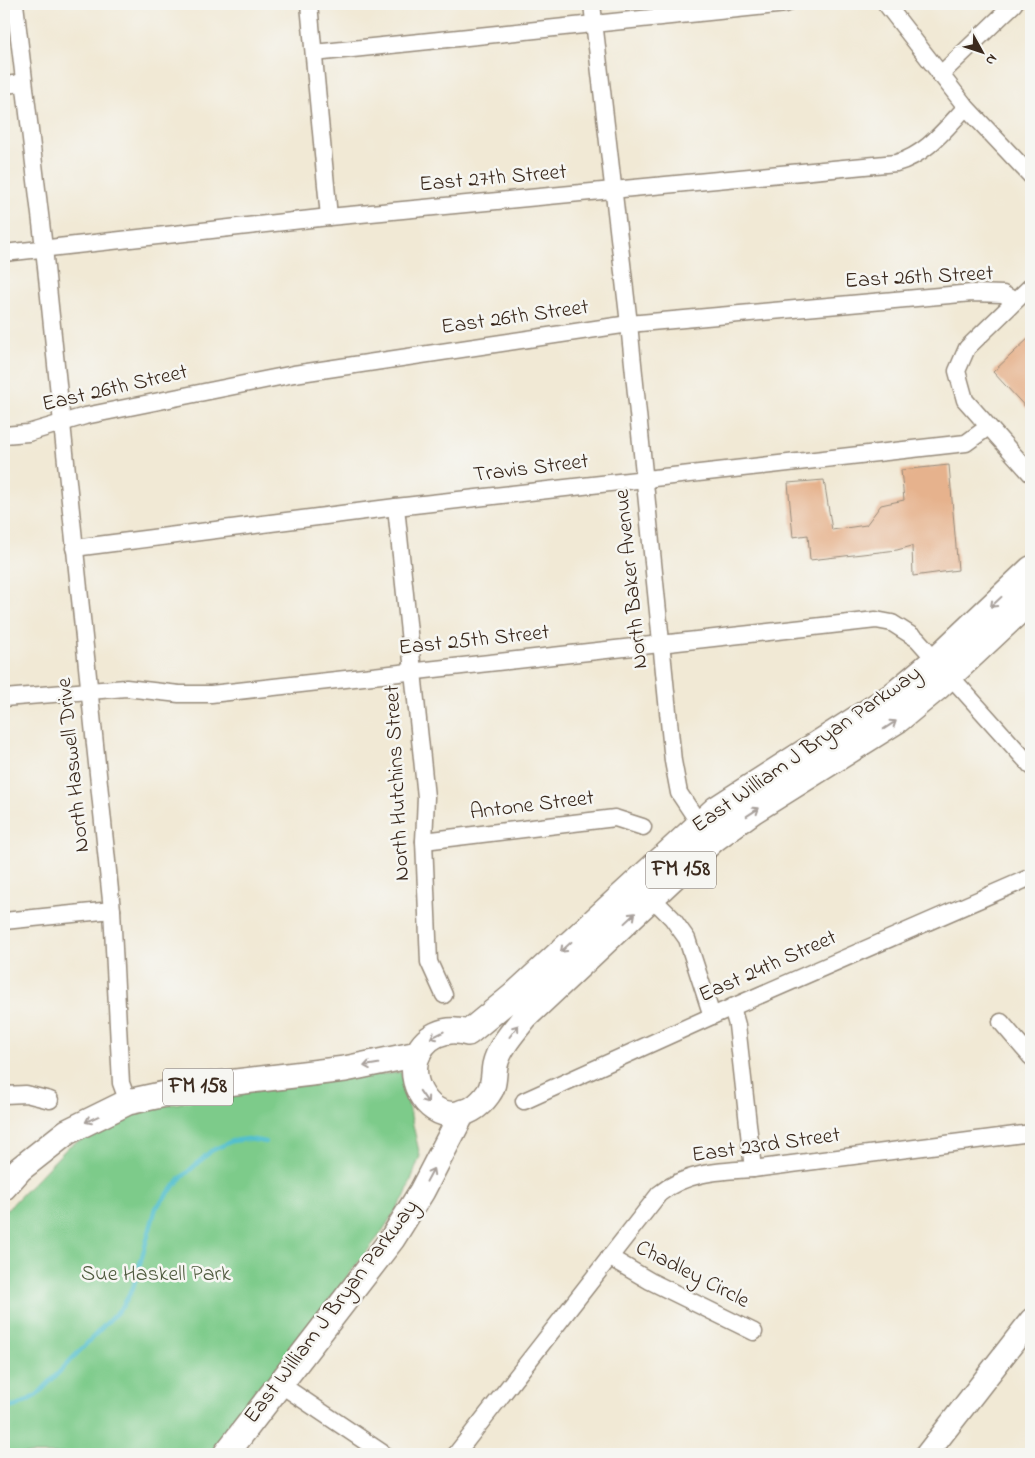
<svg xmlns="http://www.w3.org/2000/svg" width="1035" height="1458" font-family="'Indie Flower',sans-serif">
  <rect width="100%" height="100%" fill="#f6f6f2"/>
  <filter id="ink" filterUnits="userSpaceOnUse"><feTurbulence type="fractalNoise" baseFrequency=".02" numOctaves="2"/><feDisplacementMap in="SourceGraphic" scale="10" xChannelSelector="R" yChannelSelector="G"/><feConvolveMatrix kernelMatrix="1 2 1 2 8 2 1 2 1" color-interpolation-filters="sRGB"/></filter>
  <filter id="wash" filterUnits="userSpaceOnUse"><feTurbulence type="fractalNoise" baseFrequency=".0096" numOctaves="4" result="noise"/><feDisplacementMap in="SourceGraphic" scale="20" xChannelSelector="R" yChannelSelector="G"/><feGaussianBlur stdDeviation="1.12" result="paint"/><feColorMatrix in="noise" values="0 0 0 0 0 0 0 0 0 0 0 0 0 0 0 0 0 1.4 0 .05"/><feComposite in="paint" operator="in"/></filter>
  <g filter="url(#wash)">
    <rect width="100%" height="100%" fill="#f1e9d5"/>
    <polygon fill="#7dcb8a" stroke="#5c7a54" points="401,1072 420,1156 405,1196 379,1236 209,1454 4,1454 4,1213 69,1146 144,1109 269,1088"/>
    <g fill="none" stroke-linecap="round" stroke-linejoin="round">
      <polyline stroke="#53bfcd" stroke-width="4.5" points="4,1409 17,1406 37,1395 122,1307 133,1288 156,1208 180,1179 211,1151 232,1141 248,1139 266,1142"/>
    </g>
    <g id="blocks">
      <g fill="#e6b28d">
        <polygon points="1031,336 1031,413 993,372"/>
        <polygon points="949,465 958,570 913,576 912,546 897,550 810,560 808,535 793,537 788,483 824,480 832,530 866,525 881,505 904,500 901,470"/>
      </g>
    </g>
  </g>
  <g filter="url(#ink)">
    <use href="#blocks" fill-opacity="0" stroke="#968a7a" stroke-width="1"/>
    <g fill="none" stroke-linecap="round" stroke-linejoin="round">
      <g stroke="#968a7a" stroke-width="19">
        <g id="street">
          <polyline points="15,4 44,248 112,910 121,1083 128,1102"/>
          <polyline points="309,4 329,217"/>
          <polyline points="592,4 629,324 673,761 679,793 699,823"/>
          <polyline points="886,4 966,107 1031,176"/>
          <polyline points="314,53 786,4"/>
          <polyline points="940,75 1014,4"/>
          <polyline points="4,85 23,83"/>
          <path d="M4 253 329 217 896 163C926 155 945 129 966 107"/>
          <polyline points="1031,286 967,348 957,371 965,400 1031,474"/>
          <polyline points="4,435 28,433 85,416 294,374 629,324 972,293 1003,294 1015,301"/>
          <polyline points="396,507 426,797 424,841 429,962 444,995"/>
          <polyline points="74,548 396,507 966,443 988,427"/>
          <polyline points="4,698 126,688 179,694 211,694 876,620 892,623 917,639 1031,766"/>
          <polyline points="424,841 615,818 643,827"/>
          <polyline points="652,898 672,918 687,939 712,1016"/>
          <polyline points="4,921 112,910"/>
          <polyline points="732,1007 737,1025 753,1169"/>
          <polyline points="1001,1022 1031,1057"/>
          <polyline points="4,1095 26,1094 50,1100"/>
          <polyline points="524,1101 712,1016 1031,877"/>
          <polyline points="609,1257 650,1281 754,1332"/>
          <polyline points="280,1384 384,1454"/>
          <path d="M456 1454 659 1194C686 1172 720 1171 753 1169L1031 1133"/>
        </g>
      </g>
      <g stroke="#968a7a" stroke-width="25">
        <polyline id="secondary" points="927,1454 1031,1320"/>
      </g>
      <g stroke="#968a7a" stroke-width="28">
        <g id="primary">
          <path d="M1031 569 935 660 892 696 716 809 513 996 468 1033C445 1026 423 1036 416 1059 413 1070 415 1082 420 1092 436 1122 469 1121 488 1094 495 1085 493 1076 495 1065 499 1047 514 1031 525 1017L713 840 753 811 898 720 938 687 1031 600"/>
          <polyline points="4,1187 20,1169 67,1132 128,1102 202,1086 345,1069 418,1054"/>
          <polyline points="226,1454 392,1239 422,1191 463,1112"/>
        </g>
      </g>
      <use href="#street" stroke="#fff" stroke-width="16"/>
      <use href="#secondary" stroke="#fff" stroke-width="22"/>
      <use href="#primary" stroke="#fff" stroke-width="25"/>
    </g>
    <defs><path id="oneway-shaft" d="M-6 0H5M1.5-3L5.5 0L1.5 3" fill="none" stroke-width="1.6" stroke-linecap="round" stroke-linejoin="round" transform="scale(1.25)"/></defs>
    <g stroke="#a79f9a">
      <use href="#oneway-shaft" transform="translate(996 602) rotate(137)"/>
      <use href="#oneway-shaft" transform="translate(890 725) rotate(-33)"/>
      <use href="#oneway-shaft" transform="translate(753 812) rotate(-33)"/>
      <use href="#oneway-shaft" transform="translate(630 918) rotate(-43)"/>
      <use href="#oneway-shaft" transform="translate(566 947) rotate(137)"/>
      <use href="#oneway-shaft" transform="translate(514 1031) rotate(-53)"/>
      <use href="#oneway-shaft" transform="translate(437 1035) rotate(153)"/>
      <use href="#oneway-shaft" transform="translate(371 1065) rotate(170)"/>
      <use href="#oneway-shaft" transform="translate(424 1097) rotate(55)"/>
      <use href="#oneway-shaft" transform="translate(92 1119) rotate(155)"/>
      <use href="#oneway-shaft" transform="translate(430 1175) rotate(-62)"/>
    </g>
  </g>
  <g text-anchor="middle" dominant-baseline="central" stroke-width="5" stroke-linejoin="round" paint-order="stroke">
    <g fill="#f6f6f2" stroke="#73675e" stroke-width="1">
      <rect x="646" y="851.5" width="70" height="37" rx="4"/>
      <rect x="163" y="1068.5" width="70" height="37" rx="4"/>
    </g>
    <g font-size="21" font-weight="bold" fill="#3b2a1e">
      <text x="681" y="870">FM 158</text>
      <text x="198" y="1087">FM 158</text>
    </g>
    <g font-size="22" fill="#3b2a1e" stroke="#f6f6f2">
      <text transform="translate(493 179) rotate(-5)">East 27th Street</text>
      <text transform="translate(919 278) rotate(-3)">East 26th Street</text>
      <text transform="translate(515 318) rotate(-8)">East 26th Street</text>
      <text transform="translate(115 389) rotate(-13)">East 26th Street</text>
      <text transform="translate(531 469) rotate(-7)">Travis Street</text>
      <text transform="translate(632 579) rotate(-96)">North Baker Avenue</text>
      <text transform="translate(474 641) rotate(-6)">East 25th Street</text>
      <text transform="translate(807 750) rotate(-35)">East William J Bryan Parkway</text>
      <text transform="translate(74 765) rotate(-96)">North Haswell Drive</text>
      <text transform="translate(398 783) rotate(-93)">North Hutchins Street</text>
      <text transform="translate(532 806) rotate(-7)">Antone Street</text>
      <text transform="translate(768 967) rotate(-24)">East 24th Street</text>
      <text transform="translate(766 1146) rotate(-8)">East 23rd Street</text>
      <text transform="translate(692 1275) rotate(27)">Chadley Circle</text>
      <text transform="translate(332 1312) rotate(-53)">East William J Bryan Parkway</text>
    </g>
    <g font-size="22" fill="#4f5a3e" stroke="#f6f6f2">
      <text x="156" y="1275">Sue Haskell Park</text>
    </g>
  </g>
  <rect width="1035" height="1458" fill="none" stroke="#f6f6f2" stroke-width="20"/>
  <g transform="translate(982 52) rotate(130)" stroke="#f6f6f2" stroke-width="4" paint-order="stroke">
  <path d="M0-4L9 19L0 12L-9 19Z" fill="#3b2a1e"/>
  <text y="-8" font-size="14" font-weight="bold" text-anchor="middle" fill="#3b2a1e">N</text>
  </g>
</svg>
